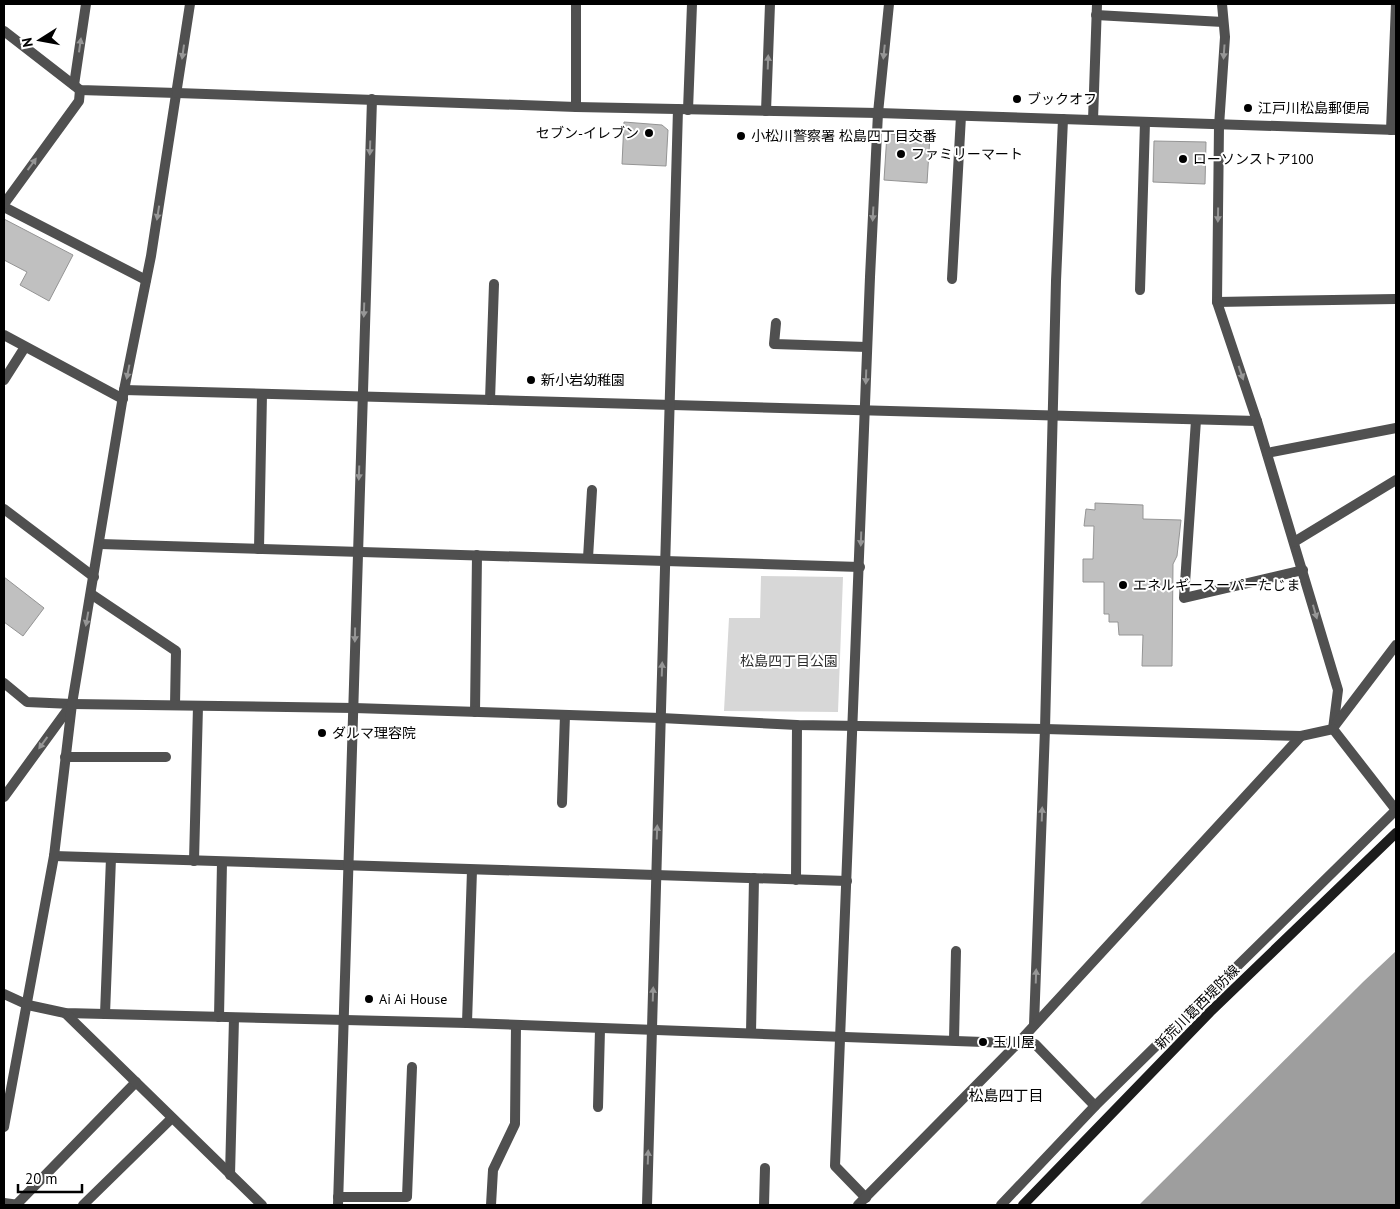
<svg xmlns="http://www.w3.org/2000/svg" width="1400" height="1209" font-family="'PT Sans','Noto Sans JP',sans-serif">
  <rect width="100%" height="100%" fill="#fff"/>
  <polygon fill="#d7d7d7" points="761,576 843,577 838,712 724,711 729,618 760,618"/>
  <polygon fill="#9e9e9e" points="1396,951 1396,1205 1139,1205 1363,982"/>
  <g fill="#c0c0c0" stroke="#949494">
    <polygon points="624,122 662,125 668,130 666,166 622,164"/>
    <polygon points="887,134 930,136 927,183 884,180"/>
    <polygon points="1154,141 1206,142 1205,184 1153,182"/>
    <polygon points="4,219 73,255 49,301 20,285 27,272 4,260"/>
    <polygon points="1095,503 1143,505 1143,519 1181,520 1177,556 1173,564 1172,666 1142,666 1143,635 1119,635 1118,622 1109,622 1109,614 1104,614 1104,582 1083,582 1083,559 1093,559 1094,526 1084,526 1086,509 1095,510"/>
    <polygon points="4,577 44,608 23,636 4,622"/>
  </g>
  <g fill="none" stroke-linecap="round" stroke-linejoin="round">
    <g stroke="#505050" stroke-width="10">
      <polyline points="1096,15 1223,22"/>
      <polyline points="576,107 576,8"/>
      <polyline points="688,110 692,4"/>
      <polyline points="1093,120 1097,4"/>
      <polyline points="4,207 146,280"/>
      <polyline points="952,279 961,116"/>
      <polyline points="1140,290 1145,122"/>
      <polyline points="776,323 774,344 867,347"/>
      <polyline points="4,380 25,347"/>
      <polyline points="490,400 494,284"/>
      <polyline points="1196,420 1184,598 1303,570"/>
      <polyline points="4,509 94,577"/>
      <polyline points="100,544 860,567"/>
      <polyline points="259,549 262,394"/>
      <polyline points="91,594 176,651 175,705"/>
      <polyline points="475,712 477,555"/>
      <polyline points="65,757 166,757"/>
      <polyline points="54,856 847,881"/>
      <polyline points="194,861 198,706"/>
      <polyline points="796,880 797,725"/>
      <polyline points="105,1014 111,858"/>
      <polyline points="219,1017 222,862"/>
      <polyline points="467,1023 472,870"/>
      <polyline points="751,1033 754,878"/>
      <polyline points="598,1107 600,1029"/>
      <polyline points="230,1175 234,1018"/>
      <polyline points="338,1197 407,1197 412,1067"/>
      <polyline points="4,1203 19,1205"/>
      <polyline points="17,1204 136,1082"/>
      <polyline points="83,1205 172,1118"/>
      <polyline points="491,1205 493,1170 515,1124 516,1025"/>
    </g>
    <g stroke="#505050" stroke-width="10">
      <polyline points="1222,4 1225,37 1219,126 1217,302 1257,421 1338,690 1333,729 1396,810"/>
      <polyline points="576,8 576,4"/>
      <polyline points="4,31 80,90 177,93"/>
      <polyline points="74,85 86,4"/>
      <polyline points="766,111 770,4"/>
      <polyline points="1391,130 1396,4"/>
      <polyline points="4,204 79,101 80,90"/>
      <polyline points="1217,302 1396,299"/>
      <polyline points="4,335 123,399"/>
      <polyline points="124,390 1257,421"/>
      <polyline points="1267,453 1396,428"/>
      <polyline points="1294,542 1396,480"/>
      <polyline points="588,558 592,490"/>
      <polyline points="4,683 27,702 72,704"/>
      <polyline points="1333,728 1396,645"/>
      <polyline points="4,797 71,705"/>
      <polyline points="562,803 565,715"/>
      <polyline points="4,994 28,1005 65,1013 467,1023 1035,1044 1095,1106"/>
      <polyline points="65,1013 262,1205"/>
      <polyline points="1034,1025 1045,729"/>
      <polyline points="954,1040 956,951"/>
      <polyline points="4,1127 54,856 72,704 124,390 151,256 190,4"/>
      <polyline points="866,1198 835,1166 870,277 878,113 889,4"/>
      <path d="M338 1205C350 837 358 468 372 99"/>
      <polyline points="647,1205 678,109"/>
      <polyline points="764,1205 765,1168"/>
      <polyline points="858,1205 1018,1043 1301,736"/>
      <polyline points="1001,1205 1095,1106 1396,810"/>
    </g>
    <g stroke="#505050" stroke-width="10">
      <polyline points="177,93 576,107 878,113 1396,130"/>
      <polyline points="72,704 354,708 661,718 797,725 1045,729 1301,736 1333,729"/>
      <polyline points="1045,729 1056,281 1063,119"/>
    </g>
    <polyline stroke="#1d1d1d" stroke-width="10" points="1023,1205 1210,1012 1396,833"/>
  </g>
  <defs><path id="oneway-solid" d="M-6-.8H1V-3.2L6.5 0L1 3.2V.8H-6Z" transform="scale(1.25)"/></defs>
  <g fill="#969696">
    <use href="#oneway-solid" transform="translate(80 45) rotate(-82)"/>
    <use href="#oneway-solid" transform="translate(183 52) rotate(98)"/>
    <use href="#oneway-solid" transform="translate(884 52) rotate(96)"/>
    <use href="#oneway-solid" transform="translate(1224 52) rotate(94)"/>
    <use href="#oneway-solid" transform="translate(768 62) rotate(-88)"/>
    <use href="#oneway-solid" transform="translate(370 148) rotate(92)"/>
    <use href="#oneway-solid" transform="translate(32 164) rotate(-54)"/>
    <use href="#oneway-solid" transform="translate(158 213) rotate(99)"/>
    <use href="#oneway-solid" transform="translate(873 214) rotate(93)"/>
    <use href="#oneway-solid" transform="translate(1218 215) rotate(91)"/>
    <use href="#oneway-solid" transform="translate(364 310) rotate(92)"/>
    <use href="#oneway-solid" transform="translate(128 372) rotate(101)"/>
    <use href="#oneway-solid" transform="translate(1241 373) rotate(71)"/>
    <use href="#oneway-solid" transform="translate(866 377) rotate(92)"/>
    <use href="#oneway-solid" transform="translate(359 473) rotate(92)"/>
    <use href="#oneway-solid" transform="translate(861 539) rotate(92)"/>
    <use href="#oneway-solid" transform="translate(1315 612) rotate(74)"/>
    <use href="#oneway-solid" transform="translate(87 619) rotate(100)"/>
    <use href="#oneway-solid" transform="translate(355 635) rotate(91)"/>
    <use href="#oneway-solid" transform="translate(662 669) rotate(-88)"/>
    <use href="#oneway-solid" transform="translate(43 743) rotate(126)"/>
    <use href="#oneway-solid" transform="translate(1042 814) rotate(-88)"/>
    <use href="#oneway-solid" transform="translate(657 832) rotate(-88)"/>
    <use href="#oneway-solid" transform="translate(1036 976) rotate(-88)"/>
    <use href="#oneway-solid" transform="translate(653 994) rotate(-88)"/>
    <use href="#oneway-solid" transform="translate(648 1157) rotate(-88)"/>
  </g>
  <g fill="#000" stroke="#fff" stroke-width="2">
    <circle cx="1017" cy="99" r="5"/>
    <circle cx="1248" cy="108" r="5"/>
    <circle cx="649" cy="133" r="5"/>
    <circle cx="741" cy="136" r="5"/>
    <circle cx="901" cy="154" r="5"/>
    <circle cx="1183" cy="159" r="5"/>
    <circle cx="531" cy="380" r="5"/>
    <circle cx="1123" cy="585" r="5"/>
    <circle cx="322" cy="733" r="5"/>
    <circle cx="369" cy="999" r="5"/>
    <circle cx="983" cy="1042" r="5"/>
  </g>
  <g text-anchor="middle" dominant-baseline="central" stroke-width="4" stroke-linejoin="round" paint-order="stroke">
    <g font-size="14" fill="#000" stroke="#fff" text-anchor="start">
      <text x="1027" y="99">ブックオフ</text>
      <text x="1258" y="108">江戸川松島郵便局</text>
      <text x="639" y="133" text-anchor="end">セブン-イレブン</text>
      <text x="751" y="136">小松川警察署 松島四丁目交番</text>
      <text x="911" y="154">ファミリーマート</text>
      <text x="1193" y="159">ローソンストア100</text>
      <text x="541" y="380">新小岩幼稚園</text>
      <text x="1133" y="585">エネルギースーパーたじま</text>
      <text x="332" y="733">ダルマ理容院</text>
      <text x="379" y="999">Ai Ai House</text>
      <text x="993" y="1042">玉川屋</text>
    </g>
    <g font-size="14" fill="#2e2e2e" stroke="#fff">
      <text x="789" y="661">松島四丁目公園</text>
    </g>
    <g font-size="14" fill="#000" stroke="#fff">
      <text transform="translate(1197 1007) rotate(-45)">新荒川葛西堤防線</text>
    </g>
    <g font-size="15" fill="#000" stroke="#fff">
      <text x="1006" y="1095">松島四丁目</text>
    </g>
  </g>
  <rect width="1400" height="1209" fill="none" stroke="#000000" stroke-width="10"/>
  <g transform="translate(40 40) rotate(259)" stroke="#ffffff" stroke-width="4" paint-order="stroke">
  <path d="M0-4L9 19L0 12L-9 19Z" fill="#000000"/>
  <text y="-8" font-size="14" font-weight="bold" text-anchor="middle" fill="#000000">N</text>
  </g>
  <path d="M18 1184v8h64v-8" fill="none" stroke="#000000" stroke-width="2.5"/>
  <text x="25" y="1184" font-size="15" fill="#000000" stroke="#ffffff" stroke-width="4" paint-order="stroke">20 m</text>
</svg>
